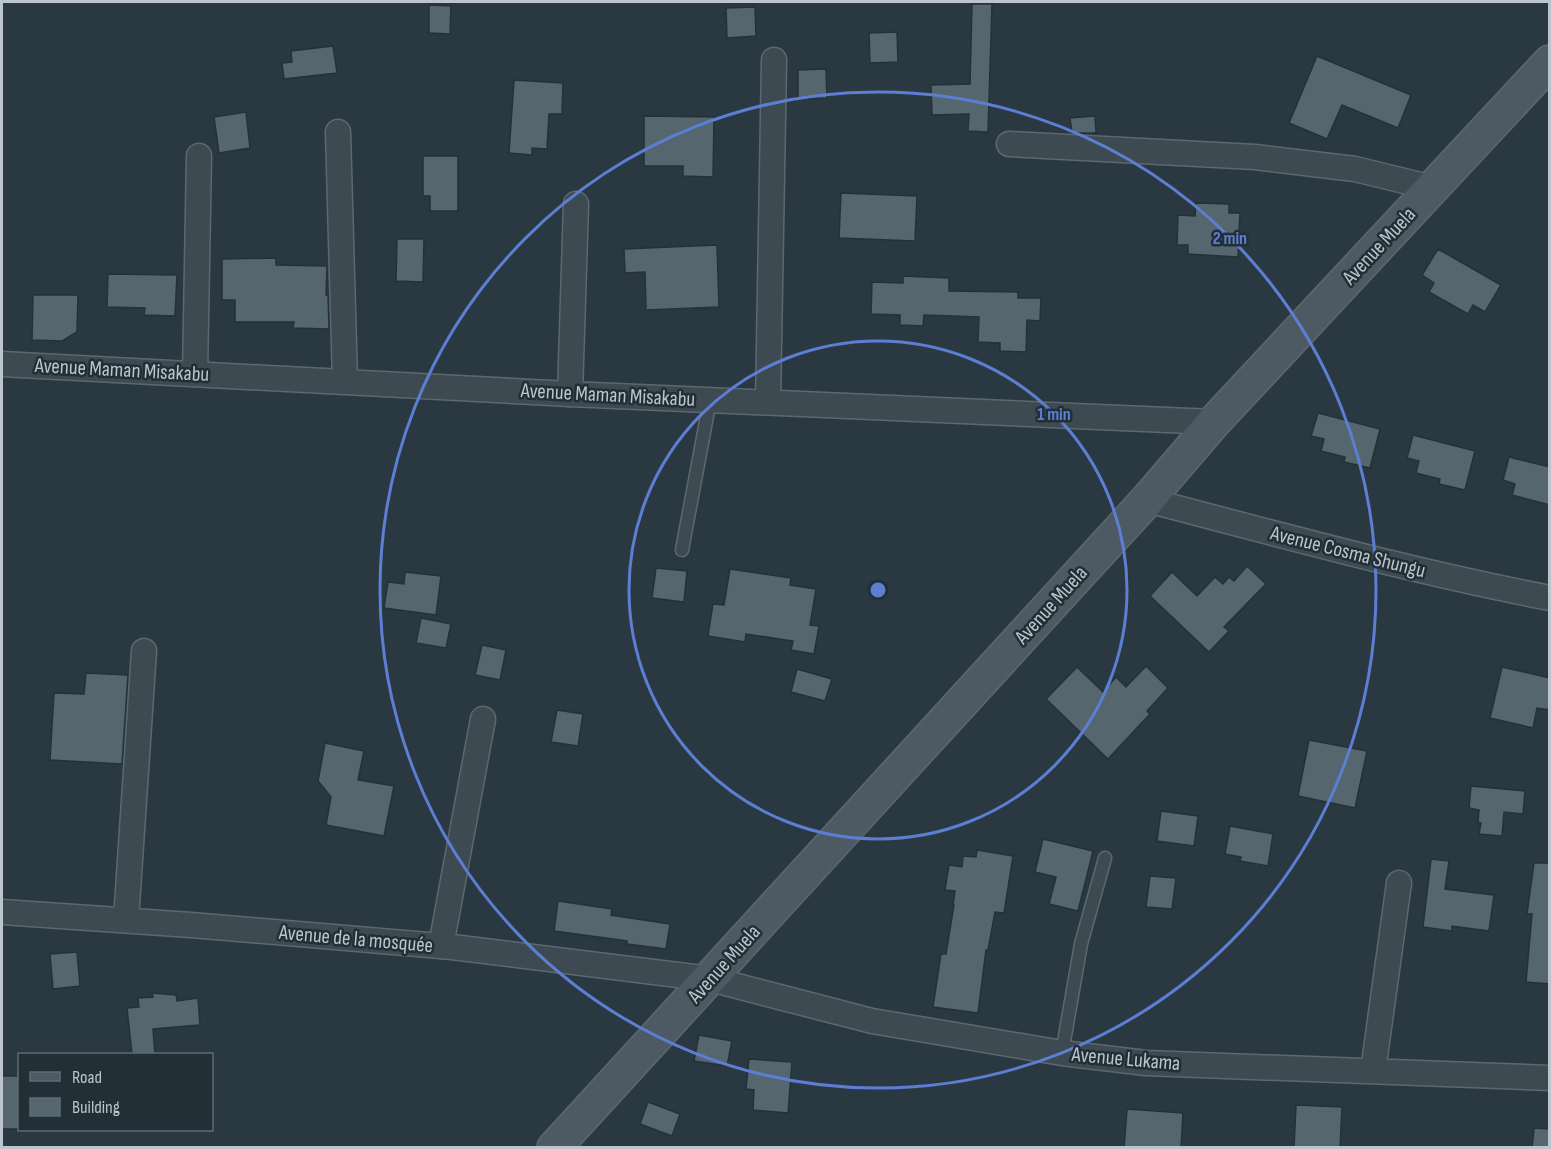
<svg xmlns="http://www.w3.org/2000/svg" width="1551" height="1149" font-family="'Sofia Sans Condensed',sans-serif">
  <rect width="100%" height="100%" fill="#2a3941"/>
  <g fill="#56666e" stroke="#253138" stroke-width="1.5">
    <polygon points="972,4 992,4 988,132 968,131 969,114 932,115 931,85 970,84"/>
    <polygon points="429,5 451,6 450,34 429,33"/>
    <polygon points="755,7 756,36 727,38 726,8"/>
    <polygon points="897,32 898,62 870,63 869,33"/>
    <polygon points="333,46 337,73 284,79 282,63 292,62 291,51"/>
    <polygon points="1317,56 1411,95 1398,128 1342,105 1327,139 1289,123"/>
    <polygon points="826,69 827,98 798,99 798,70"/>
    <polygon points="514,80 563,83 562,114 549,114 547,149 532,148 532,155 509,153"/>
    <polygon points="246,112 250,148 219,153 214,117"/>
    <polygon points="644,116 714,117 713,177 683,176 683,166 644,166"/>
    <polygon points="1095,116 1096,133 1072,133 1070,118"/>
    <polygon points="423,156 458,156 458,211 430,211 430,196 423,196"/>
    <polygon points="841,193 917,196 915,241 839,238"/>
    <polygon points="1196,203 1229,204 1229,213 1240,213 1238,257 1188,254 1188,245 1177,245 1178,215 1195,216"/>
    <polygon points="397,239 424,239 423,282 396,281"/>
    <polygon points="717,245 719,307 646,310 645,272 625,273 624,249"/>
    <polygon points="1438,249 1501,285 1485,312 1473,305 1468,314 1429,292 1434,283 1422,275"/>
    <polygon points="276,258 276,265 327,266 326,295 328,295 329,329 293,328 294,322 235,322 235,300 222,300 222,259"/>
    <polygon points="108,274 177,275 175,316 144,315 145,308 107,307"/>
    <polygon points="903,276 949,278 949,291 1018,292 1018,298 1041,298 1040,321 1027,320 1026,352 1000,351 1000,343 978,342 979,317 924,315 923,326 900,325 900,315 871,314 872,282 903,283"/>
    <polygon points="33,295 78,295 77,332 62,341 32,340"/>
    <polygon points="1318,413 1380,429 1370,468 1344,462 1345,457 1321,451 1324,439 1311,436"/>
    <polygon points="1413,435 1475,451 1465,490 1439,484 1440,479 1416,473 1419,461 1407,458"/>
    <polygon points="1509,457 1550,467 1550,505 1512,495 1515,484 1503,480"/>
    <polygon points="1247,566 1266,584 1224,627 1229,631 1209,652 1150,596 1172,572 1197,596 1215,577 1223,584 1229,577 1234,581"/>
    <polygon points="656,568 687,571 684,602 652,598"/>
    <polygon points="730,569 791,578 790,585 816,589 810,625 819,626 814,654 791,650 793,641 746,634 745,642 708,636 713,604 724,605"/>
    <polygon points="405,572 441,576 436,615 384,608 388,582 404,584"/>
    <polygon points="421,618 451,624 446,648 416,643"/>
    <polygon points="482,645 506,650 500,680 475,675"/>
    <polygon points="1146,666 1168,688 1147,711 1150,714 1108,759 1046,699 1077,667 1103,692 1116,677 1126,687"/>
    <polygon points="1502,667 1550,678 1550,710 1537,708 1533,728 1490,718"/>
    <polygon points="797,669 832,679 825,701 791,692"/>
    <polygon points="86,673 128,675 122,764 50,760 54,693 84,694"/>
    <polygon points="557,710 583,714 578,746 551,742"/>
    <polygon points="1309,740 1367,751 1355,808 1298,796"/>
    <polygon points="325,743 364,751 358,780 394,786 384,836 326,825 331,797 318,781"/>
    <polygon points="1471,786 1525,791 1523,814 1504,812 1502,836 1479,834 1481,823 1478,822 1479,810 1469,808"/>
    <polygon points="1161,811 1198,816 1194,846 1157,841"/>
    <polygon points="1230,826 1273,834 1268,866 1240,861 1241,857 1225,854"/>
    <polygon points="1043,839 1093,851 1078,911 1049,904 1056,877 1035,872"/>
    <polygon points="977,850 1013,856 1004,913 995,912 988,950 986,950 978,1013 933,1007 941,954 946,954 954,905 953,905 955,891 945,890 949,865 962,867 963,856 976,857"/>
    <polygon points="1431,859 1449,861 1445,889 1494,895 1489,931 1452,926 1452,931 1423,927"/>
    <polygon points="1534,863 1550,863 1550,984 1526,982 1532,914 1527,914"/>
    <polygon points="1150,876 1176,878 1172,909 1146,907"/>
    <polygon points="558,901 612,909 611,915 670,924 666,949 627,944 627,941 554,931"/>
    <polygon points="77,952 80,986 53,989 50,954"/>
    <polygon points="152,993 176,995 177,1001 198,998 200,1025 153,1029 155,1054 132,1054 127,1008 139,1007 138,998 153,997"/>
    <polygon points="699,1035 732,1041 727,1066 694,1061"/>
    <polygon points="749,1059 792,1062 788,1113 753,1110 754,1090 746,1089"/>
    <rect x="2" y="1076" width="18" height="53"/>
    <polygon points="648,1102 680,1114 672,1136 640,1124"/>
    <polygon points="1296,1105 1342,1107 1340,1148 1294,1148"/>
    <polygon points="1127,1109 1183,1113 1181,1148 1124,1148"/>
    <polygon points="1534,1128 1550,1129 1550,1148 1532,1148"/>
  </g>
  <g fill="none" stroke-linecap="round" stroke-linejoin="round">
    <g stroke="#5c686e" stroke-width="15">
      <g id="lane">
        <polyline points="682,550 710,400"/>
        <polyline points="1062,1053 1081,944 1105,858"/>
      </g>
    </g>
    <g stroke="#5c686e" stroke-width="27">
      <g id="street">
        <polyline points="338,132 345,381"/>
        <polyline points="1009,144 1255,157 1355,169 1433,188"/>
        <polyline points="2,364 570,394 1214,422"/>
        <polyline points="195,374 199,156"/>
        <polyline points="570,394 576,204"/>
        <polyline points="768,402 774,60"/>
        <path d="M1147 500C1281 535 1414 572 1550 598"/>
        <polyline points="2,912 191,925 452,947 710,979 872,1021 1062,1053 1146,1063 1550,1078"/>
        <polyline points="126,920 144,651"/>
        <polyline points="441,946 483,719"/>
        <polyline points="1373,1071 1399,883"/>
      </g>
    </g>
    <g stroke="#5c686e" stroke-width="36">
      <polyline id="secondary" points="554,1148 1147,500 1214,422 1550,62"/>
    </g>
    <use href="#lane" stroke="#3e4a51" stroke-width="12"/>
    <use href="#street" stroke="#3e4a51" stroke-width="24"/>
    <use href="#secondary" stroke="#4d5a64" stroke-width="33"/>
  </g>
  <g fill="none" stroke="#5c7ed3" stroke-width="3">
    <circle cx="878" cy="590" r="249"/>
    <circle cx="878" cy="590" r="498"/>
  </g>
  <g text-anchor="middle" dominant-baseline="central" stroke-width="5" stroke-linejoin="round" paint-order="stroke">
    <g font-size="21" fill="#bbc5cb" stroke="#232f37">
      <text transform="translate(1379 246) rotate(-47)">Avenue Muela</text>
      <text transform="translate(122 370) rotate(3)">Avenue Maman Misakabu</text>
      <text transform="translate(608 395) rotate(3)">Avenue Maman Misakabu</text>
      <text transform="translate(1348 552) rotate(14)">Avenue Cosma Shungu</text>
      <text transform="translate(1051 605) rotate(-48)">Avenue Muela</text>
      <text transform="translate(356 939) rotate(5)">Avenue de la mosquée</text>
      <text transform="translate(724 964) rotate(-48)">Avenue Muela</text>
      <text transform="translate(1126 1059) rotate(5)">Avenue Lukama</text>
    </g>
  </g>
  <circle cx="878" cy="590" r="9" fill="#5c7ed3" stroke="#232f37" stroke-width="3"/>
  <g font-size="18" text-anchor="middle" font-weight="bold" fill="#5c7ed3" stroke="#232f37" stroke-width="5" stroke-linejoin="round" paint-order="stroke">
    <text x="1230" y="244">2 min</text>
    <text x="1054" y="420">1 min</text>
  </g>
  <rect width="1551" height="1149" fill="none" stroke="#bbc5cb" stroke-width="6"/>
  <rect x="18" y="1053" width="195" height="78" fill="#232f37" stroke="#606b72" stroke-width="1.5"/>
  <rect x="30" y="1072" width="30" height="9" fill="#4d5a64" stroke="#606b72" stroke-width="1.5"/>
  <text x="72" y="1083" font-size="18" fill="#bbc5cb">Road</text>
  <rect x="30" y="1098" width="30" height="18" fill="#56666e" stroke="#606b72" stroke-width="1.5"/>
  <text x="72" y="1113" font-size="18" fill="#bbc5cb">Building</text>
</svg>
